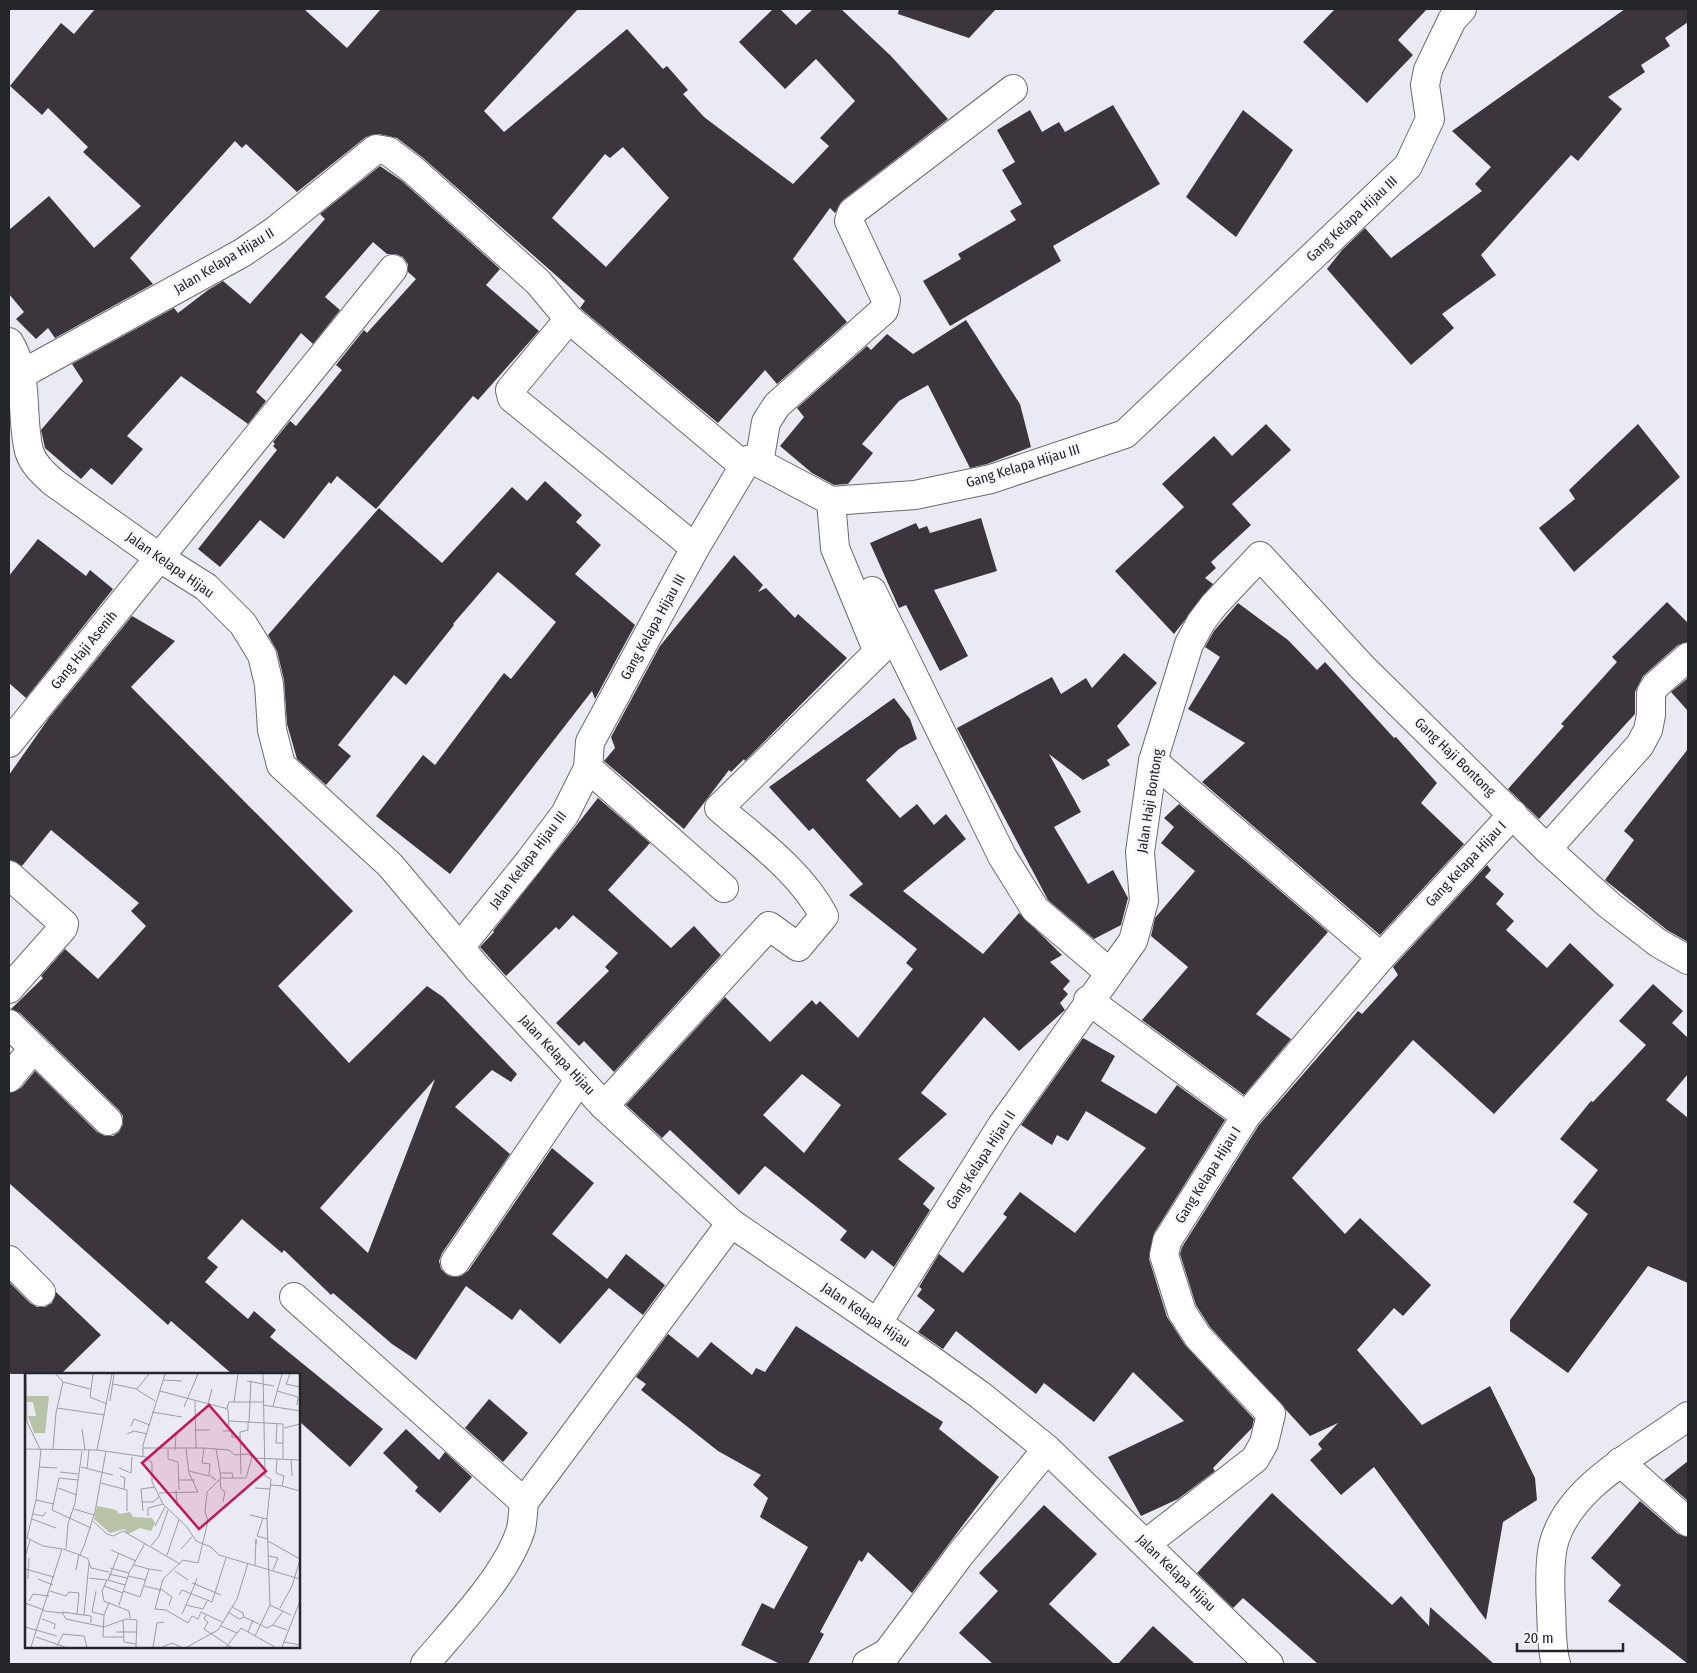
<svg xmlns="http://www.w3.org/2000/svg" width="1697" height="1673" font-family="'Fira Sans Condensed',sans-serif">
  <rect width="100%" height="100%" fill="#e9eaf4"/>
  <g fill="#3c363c" fill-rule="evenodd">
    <path d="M95 9H304L347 48 381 9H578L484 111 504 132 627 29 663 69 667 66 688 90 683 94 704 117 793 184 829 146 820 138 855 101 816 59 785 89 739 42 773 9H780L796 25 813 9H841L891 56 948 119 843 200 835 213 830 208 793 259 847 322 777 384 765 370 718 423 580 308 585 301 422 157 397 138 379 134 366 137 297 192 246 144 242 148 235 141 130 258 153 284 55 338 48 328 36 339 16 319 24 312 9 294V230L49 196 94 248 141 206 83 152 88 147 48 108 42 115 10 86 61 23 74 34ZM623 147 669 198 606 267 552 218 605 154 610 158Z"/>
    <polygon points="899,9 996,9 969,38 898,14"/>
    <polygon points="1335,9 1427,9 1398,40 1413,55 1367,103 1303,42"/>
    <polygon points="1625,9 1688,9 1688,22 1665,38 1670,46 1641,65 1645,72 1608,97 1622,109 1578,161 1571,155 1481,255 1496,275 1442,314 1454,328 1411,365 1327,269 1342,250 1365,228 1391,258 1482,191 1475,184 1491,167 1452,131"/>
    <polygon points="1113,105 1160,184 1053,246 1061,261 950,326 923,281 961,259 958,254 1016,220 1010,211 1022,204 1002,170 1015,162 997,130 1030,110 1042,132 1059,122 1065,132"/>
    <polygon points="1243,110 1293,150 1236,237 1186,197"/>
    <polygon points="380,166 402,181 500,269 486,285 539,331 478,400 473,396 376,509 337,476 331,484 329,482 284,539 260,520 220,567 198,549 277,450 273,446 275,444 273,442 290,421 296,426 342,370 336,365 364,330 367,333 416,279 408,272 408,264 403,257 396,254 387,254 373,242 325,297 340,310 313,344 301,333 256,392 266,401 248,424 181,376 127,436 143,449 112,485 91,468 81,479 45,448 41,430 83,381 72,364 174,308 178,313 208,290 223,281 250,304 325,219 320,214"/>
    <polygon points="966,320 1020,404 1031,447 987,464 970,468 928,385 899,401 862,444 873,453 848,484 834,485 812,473 780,446 804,417 797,408 867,346 871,350 887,334 913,354"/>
    <polygon points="1266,424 1291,450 1232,504 1251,525 1211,562 1216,568 1205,578 1213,584 1174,634 1115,571 1184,507 1162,484 1214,436 1232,456"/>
    <polygon points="1638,424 1680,477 1574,572 1539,528 1575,499 1569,490"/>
    <polygon points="545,481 582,515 576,522 601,545 575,574 635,625 595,699 592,691 450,874 376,816 423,755 435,765 504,673 511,679 556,622 498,572 453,624 454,625 406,685 394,675 338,745 351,756 326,785 297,759 287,724 284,680 277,651 268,635 379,508 442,563 512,487 527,501"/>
    <polygon points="981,518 997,571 934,590 968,656 940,671 906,605 899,608 870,543 916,523 919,529 927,526 930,533"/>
    <polygon points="38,539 86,576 90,570 113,589 26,698 9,683 9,576"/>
    <polygon points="734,555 763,585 758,592 766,588 795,618 798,614 847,658 745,761 744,759 731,772 729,770 684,829 604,761 615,748 611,737 660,646"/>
    <polygon points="1667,602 1688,623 1688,642 1678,645 1643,676 1635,692 1635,714 1539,819 1508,789 1564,726 1561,724 1617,662 1612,657"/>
    <polygon points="1238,603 1288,640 1317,670 1325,662 1394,738 1396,737 1437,783 1421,803 1464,844 1380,935 1202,782 1245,743 1188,709 1220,657 1205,647 1214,631"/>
    <path d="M132 616 175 641 131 687 353 911 278 986 349 1063 427 986 443 997 517 1074 511 1082 492 1070 455 1107 510 1154 442 1253 439 1261 441 1269 447 1275 453 1277 461 1276 468 1271 552 1148 594 1183 552 1234 607 1279 626 1254 665 1285 643 1315 609 1288 560 1344 520 1309 512 1320 466 1286 416 1360 392 1344 333 1293 331 1295 284 1250 282 1253 242 1219 207 1258 218 1267 205 1282 248 1319 254 1311 276 1330 270 1337 383 1429 350 1467 299 1421V1374H232L171 1321 168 1325 9 1183V1093L21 1088 35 1071 97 1132 105 1136H113L119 1132 123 1124V1116L119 1110 20 1013 11 1009 43 978 41 976 65 949 98 979 146 926 131 911 139 903 51 830 22 866 9 860V775L49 718ZM435 1079 432 1087 368 1253 320 1208Z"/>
    <polygon points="1124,653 1157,683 1117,726 1130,745 1107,760 1110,765 1083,780 1049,754 1081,812 1054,827 1088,884 1113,870 1128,898 1121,925 1094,939 1048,900 957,728 1052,677 1061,694 1086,678 1092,688"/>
    <polygon points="1688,678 1688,711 1671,692"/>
    <path d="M894 698 910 719 917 739 899 749 866 780 900 818 917 804 934 825 946 814 966 839 903 891 983 954 1019 913 1062 955 1050 962 1070 981 1063 989 1068 994 1060 1003 1065 1010 1019 1051 984 1017 921 1093 947 1114 898 1159 935 1188 923 1204 930 1210 894 1267 872 1250 865 1259 840 1240 847 1231 765 1166 739 1195 670 1130 662 1138 626 1105 725 997 770 1042 812 1000 816 1005 820 1001 858 1038 913 969 906 963 917 949 849 895 863 884 813 828 809 831 769 787ZM802 1074 841 1105 804 1153 763 1115Z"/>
    <polygon points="1688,749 1688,942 1667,930 1605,880 1634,840 1624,831"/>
    <polygon points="598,798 650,843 608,890 671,948 694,926 721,955 614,1072 584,1041 579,1046 556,1023 609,971 605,967 618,953 573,915 559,930 556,927 506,976 480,947 494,932 493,931"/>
    <polygon points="1179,804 1328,932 1256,1014 1291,1039 1244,1095 1142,1020 1188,967 1151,936 1155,918 1195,871 1161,843 1174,827 1164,818"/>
    <polygon points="1487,865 1491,870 1485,877 1504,894 1496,904 1514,921 1506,930 1547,968 1570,943 1614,985 1494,1114 1413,1040 1292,1178 1345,1234 1360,1218 1431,1285 1403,1316 1394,1308 1357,1350 1422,1425 1490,1386 1535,1478 1537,1500 1503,1522 1486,1620 1374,1467 1341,1495 1310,1460 1322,1449 1318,1444 1338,1423 1310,1436 1210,1327 1196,1305 1180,1254 1182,1247 1259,1125 1358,1011 1362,1014 1398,975 1393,967"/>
    <polygon points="1653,984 1683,1011 1672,1023 1688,1038 1688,1074 1666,1100 1688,1118 1688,1283 1648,1266 1568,1373 1510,1331 1510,1320 1588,1214 1573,1202 1598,1170 1560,1139 1591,1101 1593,1102 1646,1045 1619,1021"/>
    <polygon points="1083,1038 1115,1056 1101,1081 1156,1114 1177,1085 1225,1120 1154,1233 1149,1259 1167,1317 1185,1345 1254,1419 1252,1428 1213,1468 1215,1471 1178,1499 1141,1516 1108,1457 1184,1421 1133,1372 1094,1422 1044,1383 1036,1394 956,1331 943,1349 918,1332 935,1310 917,1296 922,1289 919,1287 939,1254 963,1273 1007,1217 1003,1214 1020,1192 1075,1233 1146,1148 1086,1111 1068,1141 1057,1135 1052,1145 1021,1125"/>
    <polygon points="9,1282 30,1303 37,1307 45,1307 52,1303 56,1292 101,1335 61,1374 9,1374"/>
    <polygon points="796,1326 943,1422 939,1429 999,1477 912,1593 868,1552 862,1562 859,1560 820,1632 824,1634 808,1664 780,1664 741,1645 762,1603 774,1609 808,1547 760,1517 768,1498 753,1485 761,1475 718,1451 641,1390 646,1384 636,1377 668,1334 698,1358 711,1342 752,1375 756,1368 765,1372"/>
    <polygon points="489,1399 528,1433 503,1462 465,1428"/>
    <polygon points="406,1429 439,1460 445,1452 472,1477 440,1513 415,1491 418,1487 383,1453"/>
    <polygon points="1688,1461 1688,1501 1664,1480"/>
    <polygon points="1272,1493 1392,1605 1401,1596 1429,1626 1430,1607 1494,1664 1318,1664 1243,1598 1233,1608 1197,1573"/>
    <polygon points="1640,1501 1678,1534 1688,1537 1688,1664 1608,1601 1621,1585 1591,1558"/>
    <polygon points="1044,1505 1097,1554 1049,1604 1114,1664 993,1664 959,1633 998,1591 979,1573"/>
    <polygon points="1153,1626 1195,1664 1118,1664"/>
  </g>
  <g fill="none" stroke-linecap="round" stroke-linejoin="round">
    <g stroke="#6a6b73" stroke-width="30">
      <g id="minor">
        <polyline points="569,319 510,390 512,398 695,548"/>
        <polyline points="22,374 242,253 276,230 376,149 388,151 412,169 538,282 569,319 744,466"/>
        <polyline points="759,463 766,422 777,405 884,310 886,300 849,221 852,212 1013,89"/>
        <polyline points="872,591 1002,856 1035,909 1110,973"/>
        <polyline points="9,743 393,269"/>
        <polyline points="1153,761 1381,957"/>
        <polyline points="588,768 724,888"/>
        <polyline points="1547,849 1640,745 1648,730 1651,715 1651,693 1656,685 1688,657"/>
        <polyline points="9,875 64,924 63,928 9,989"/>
        <polyline points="460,947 528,863 565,814 588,768 590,742 695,548 744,466 749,460 759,463 831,501 915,495 991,479 1125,434 1408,166 1430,119 1425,85 1428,70 1452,20 1462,9"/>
        <polyline points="1088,1000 1246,1116"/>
        <polyline points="9,1024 108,1121"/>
        <polyline points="9,1078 33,1049"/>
        <path d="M604 1106 769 926 798 947 824 916C801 872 756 840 719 808L878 652 835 548 831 501"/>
        <polyline points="9,1260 41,1292"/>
        <polyline points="455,1262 579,1080"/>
        <polyline points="294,1297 524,1502"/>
        <polyline points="878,1322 1002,1125 1133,941 1144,901 1140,852 1153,761 1189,644 1201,622 1214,605 1260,556 1362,667 1547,849 1609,905 1658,943 1688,960"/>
        <polyline points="1620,1462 1688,1522"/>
        <polyline points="1147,1543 1255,1459 1264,1443 1271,1414 1198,1337 1182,1312 1164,1255 1167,1241 1246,1116 1381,957 1513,814"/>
        <path d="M425 1664C456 1627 507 1575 521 1529 523 1520 523 1510 524 1502L731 1223"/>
        <polyline points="867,1664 887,1653 959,1556 1047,1449"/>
      </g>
    </g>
    <g stroke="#6a6b73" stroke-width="30">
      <path id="tertiary" d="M9 342C30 376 20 415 29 451 33 464 43 473 53 482L160 558 206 587 243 624 262 655 269 684 272 730 281 765 390 865 477 968 604 1106 731 1223 937 1364 980 1395 1047 1449 1269 1664"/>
    </g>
    <g stroke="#6a6b73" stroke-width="30">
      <path id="secondary" d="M1556 1664C1551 1647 1552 1626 1551 1607 1550 1588 1549 1565 1553 1546 1567 1486 1643 1450 1688 1416"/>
    </g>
    <use href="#minor" stroke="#fff" stroke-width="28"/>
    <use href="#tertiary" stroke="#fff" stroke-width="28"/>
    <use href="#secondary" stroke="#fff" stroke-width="28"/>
  </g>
  <g text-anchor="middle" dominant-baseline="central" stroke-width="5" stroke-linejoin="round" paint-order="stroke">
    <g font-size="14" fill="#252629" stroke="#f7f7fd">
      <text transform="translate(1352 219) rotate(-43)">Gang Kelapa Hijau III</text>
      <text transform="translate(224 261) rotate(-31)">Jalan Kelapa Hijau II</text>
      <text transform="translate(1023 466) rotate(-17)">Gang Kelapa Hijau III</text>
      <text transform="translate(170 565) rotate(35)">Jalan Kelapa Hijau</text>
      <text transform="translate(653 627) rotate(-61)">Gang Kelapa Hijau III</text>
      <text transform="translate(84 650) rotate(-51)">Gang Haji Asenih</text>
      <text transform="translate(1455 757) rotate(44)">Gang Haji Bontong</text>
      <text transform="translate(1150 801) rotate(-81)">Jalan Haji Bontong</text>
      <text transform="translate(528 860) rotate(-53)">Jalan Kelapa Hijau III</text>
      <text transform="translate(1466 864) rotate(-47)">Gang Kelapa Hijau I</text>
      <text transform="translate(557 1055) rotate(47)">Jalan Kelapa Hijau</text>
      <text transform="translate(981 1160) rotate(-57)">Gang Kelapa Hijau II</text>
      <text transform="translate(1208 1175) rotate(-58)">Gang Kelapa Hijau I</text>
      <text transform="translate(866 1315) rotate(34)">Jalan Kelapa Hijau</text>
      <text transform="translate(1176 1573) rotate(44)">Jalan Kelapa Hijau</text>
    </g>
  </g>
  <g transform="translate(25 1373)">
    <rect width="275" height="275" fill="#e9eaf4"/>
    <path d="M2 23H24L20 60H9L3 43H11L8 29H2ZM72 133 91 137 94 141 105 139 108 144 127 145 130 150 126 158 115 155 103 161 99 156 85 160 69 146Z" fill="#b7c3a6"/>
    <path fill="none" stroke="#9b9ca3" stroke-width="1" d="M1 1 2 49 15 76M68 1 65 24 82 31M265 1 261 11 275 14M138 7 157 8M222 8 249 13M38 9 65 16M88 11 112 16 124 1M111 16 130 28M135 18 203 36 204 58M252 18 273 24 272 32M85 28 89 1M170 28 171 75M209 29 213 1M183 31 187 16M238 32 275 38M248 33 257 1M159 34 173 1M32 35 80 42M202 35 204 29H238M127 39 157 44M204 48 258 51V86M224 49 226 8M252 50 251 70H258M106 53 109 46 125 52M259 55 275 51M57 56 60 77M169 57H185M198 58H207V64H215M102 61 109 58 122 61M118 75H179L204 77 210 82 223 81 229 85 275 87M179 75 177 90 185 91 184 102 191 107M0 76 72 77 121 84 127 90V109L138 131 162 154 171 168 186 174 194 182 275 206M28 76 31 40 38 9 31 1M143 76V86L153 89 154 117M191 76 196 105 182 119 180 139 183 148 173 190 158 187 138 206 130 236 141 237 163 250 167 243 173 246 176 239 197 249M72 77 87 1M150 77 151 61M118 84V72L140 1M266 86 267 103M14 94 32 95M56 94 88 102M94 95 106 100 107 84M62 96 64 77M164 98 184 103M35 99 53 101M195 100H207L208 105M216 101 215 59 223 57V49M95 103 100 105 99 116M196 105H221L227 84M195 106 196 116 200 119 198 129M53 107 34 105 27 137 66 155M154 107H170M76 110 102 117V138M245 112 257 113 259 103 251 100 252 86M257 113 275 118M33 115 52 122M230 115 245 116M151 117 152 133M134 120 173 119 164 100 161 76M11 127 29 131M117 129H128L134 124M49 136 69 142M118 138 116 116 130 114M8 141 18 143 21 139M225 142 242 146M123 143V135L138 131M238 145 232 163 243 166M7 146 31 155M68 148 82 161 88 163 98 158 155 191M130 153 140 134M243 168 275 186M126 173 134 163 143 137M38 176 55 182 59 173 70 139 81 78M41 176 43 151 50 130 57 78M156 176 167 164M86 177 111 188M94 180 83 207 100 212M55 182 63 186 66 195 84 199M142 182 154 147M244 183 253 185 248 197M0 184 5 167M109 192 124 196M230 192 231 166V171M85 195 104 200M0 196 29 204M51 197 54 181M150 198 163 207M84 201 102 205M103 203 121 207M64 205 82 207 77 218 79 228 104 238 105 245M172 205 170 211 196 222M3 206 4 185M13 206 28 212M79 213 98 220M119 213 136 217M136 216 147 224 144 232M25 218 41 223 44 219 54 220 52 241M71 218 67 239 79 242M98 218 115 224 124 196 137 198M154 222 157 217 187 229 201 185M4 228 8 221 24 223M0 230 19 237M84 230 79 242 78 264H99M94 232 104 200 120 170M161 232 178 236 182 228M245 232 266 242M207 234 218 240 219 244 242 255 248 252 262 257M255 235 267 213 275 187M19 238 37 240M37 239 41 246 79 254 101 246 112 247 111 274M37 239 66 243V250M203 239 214 246 219 244M157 241 170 211 167 210M59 242 64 190M181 242 179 246 183 249 179 256 206 274M17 246 30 251 29 256M98 247 99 269 111 271M248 252 258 238M196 253 212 260M0 254 32 263M91 259H112M223 259 250 274M230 263 245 232 242 146 246 106 240 103 238 1M11 264 40 274M259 269 275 272M32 273 38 261 59 263 62 274M6 274 37 176 18 173 2 165 11 127 16 76M128 274 132 250 139 249M137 274 147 270 156 274M162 274 193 257 212 226 223 190M201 274 216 255 223 259 228 247M257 274 275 228"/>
    <path fill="#c2185b" fill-opacity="0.15" stroke="#c2185b" stroke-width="2.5" d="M184 32 241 98 174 156 117 90Z"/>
    <rect width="275" height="275" fill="none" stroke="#252629" stroke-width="2.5"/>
  </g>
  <rect width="1697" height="1673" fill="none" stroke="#252629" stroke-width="20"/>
  <path d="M1517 1643v8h106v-8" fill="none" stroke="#252629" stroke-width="2.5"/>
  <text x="1524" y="1643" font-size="15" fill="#252629" stroke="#f7f7fd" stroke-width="4" paint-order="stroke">20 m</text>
</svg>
